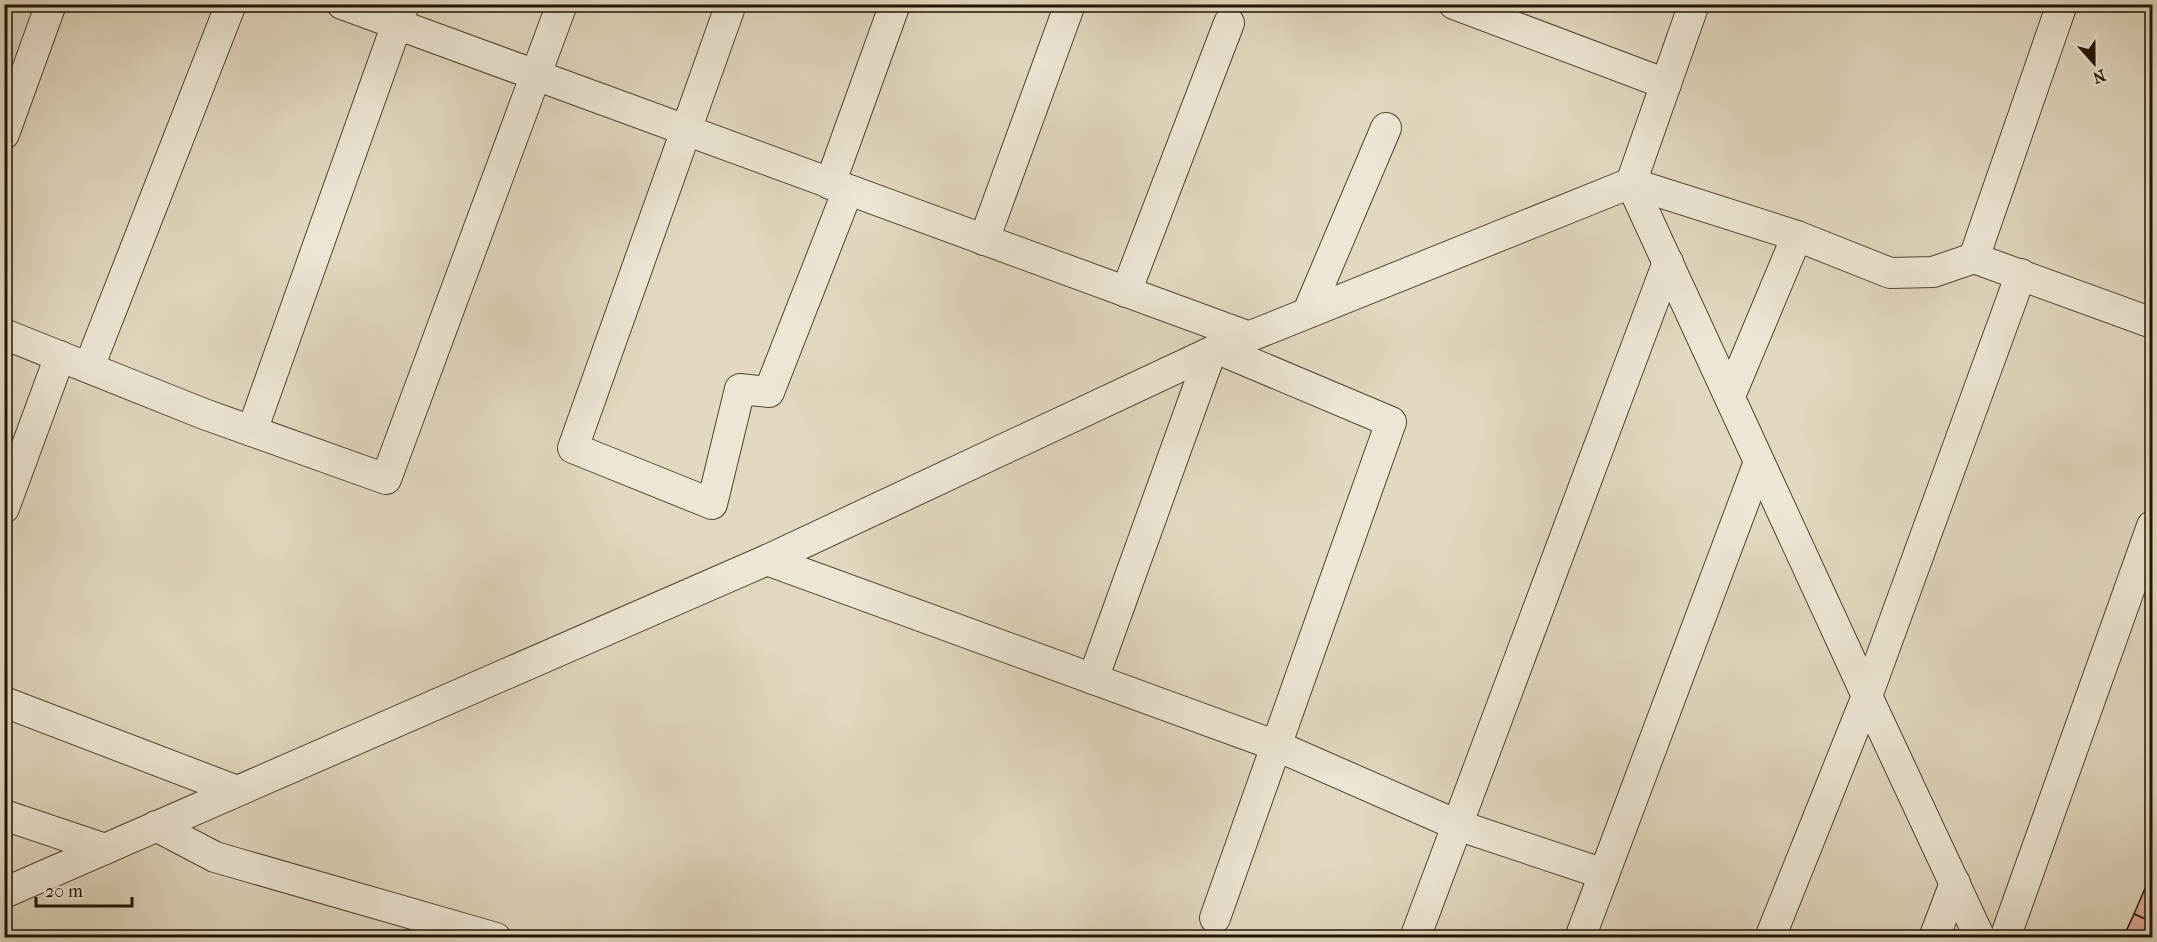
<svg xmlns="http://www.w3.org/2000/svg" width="2157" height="942" font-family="'IM FELL French Canon',serif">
  <rect width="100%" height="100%" fill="#e1d8bf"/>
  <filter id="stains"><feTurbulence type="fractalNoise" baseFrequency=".00333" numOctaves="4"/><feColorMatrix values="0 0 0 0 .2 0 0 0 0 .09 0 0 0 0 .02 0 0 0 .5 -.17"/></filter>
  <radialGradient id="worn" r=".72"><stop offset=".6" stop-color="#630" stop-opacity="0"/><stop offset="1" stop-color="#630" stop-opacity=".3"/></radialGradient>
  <g fill="#e0aa99" stroke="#211404" stroke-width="1.5">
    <polygon points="2152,872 2152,922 2134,914"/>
    <polygon points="2134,914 2152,922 2152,938 2123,938"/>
  </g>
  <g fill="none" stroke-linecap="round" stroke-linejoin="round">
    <g stroke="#514533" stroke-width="32">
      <g id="minor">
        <polyline points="342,4 1247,336"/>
        <polyline points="731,4 573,448 712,504 740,389 769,392 848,190"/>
        <polyline points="1454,4 1666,84"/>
        <polyline points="1694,4 1631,183 1867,696 1980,938"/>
        <polyline points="2062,4 1974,258 2152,323"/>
        <polyline points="4,134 51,4"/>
        <polyline points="830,184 895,4"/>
        <polyline points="984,240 1070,4"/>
        <polyline points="1126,292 1229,23"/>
        <polyline points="1308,312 1386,128"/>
        <polyline points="4,334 204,414 386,479 562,4"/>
        <polyline points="89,367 231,4"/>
        <polyline points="1730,396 1797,236"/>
        <polyline points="252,431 404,4"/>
        <polyline points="4,508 60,356"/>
        <polyline points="767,560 1277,746 1457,825 1604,874"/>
        <polyline points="1093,679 1211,352"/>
        <polyline points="4,702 237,791"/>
        <polyline points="4,815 105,849"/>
        <polyline points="156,826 215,857 496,938"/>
        <polyline points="4,893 767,560 1211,352 1631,183 1797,236 1890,273 1933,272 1974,258"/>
        <polyline points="1215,918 1391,422 1218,349"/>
        <polyline points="1415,938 1668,262"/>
        <polyline points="1580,938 1759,462"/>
        <polyline points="1770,938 1867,696 2021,274"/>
        <polyline points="1934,938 1955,883"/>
        <polyline points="2005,938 2152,526"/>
      </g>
    </g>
    <use href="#minor" stroke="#ece6d5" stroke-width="30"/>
  </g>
  <rect width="2157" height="942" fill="none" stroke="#e1d8bf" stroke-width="24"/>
  <rect x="6" y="6" width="2145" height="930" fill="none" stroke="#211404" stroke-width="3"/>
  <rect x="12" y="12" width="2133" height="918" fill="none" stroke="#211404" stroke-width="1.5"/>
  <g transform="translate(2094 63) rotate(159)" stroke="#ece6d5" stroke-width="4.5" paint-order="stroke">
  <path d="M0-4.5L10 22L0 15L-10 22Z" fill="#211404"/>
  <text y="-9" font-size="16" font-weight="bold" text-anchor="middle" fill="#211404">N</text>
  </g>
  <path d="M36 897v9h96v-9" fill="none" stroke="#211404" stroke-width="3"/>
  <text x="45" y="897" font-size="18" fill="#211404" stroke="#ece6d5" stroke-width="4.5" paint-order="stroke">20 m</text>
  <rect width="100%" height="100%" filter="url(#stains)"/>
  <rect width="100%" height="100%" fill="url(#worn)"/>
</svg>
